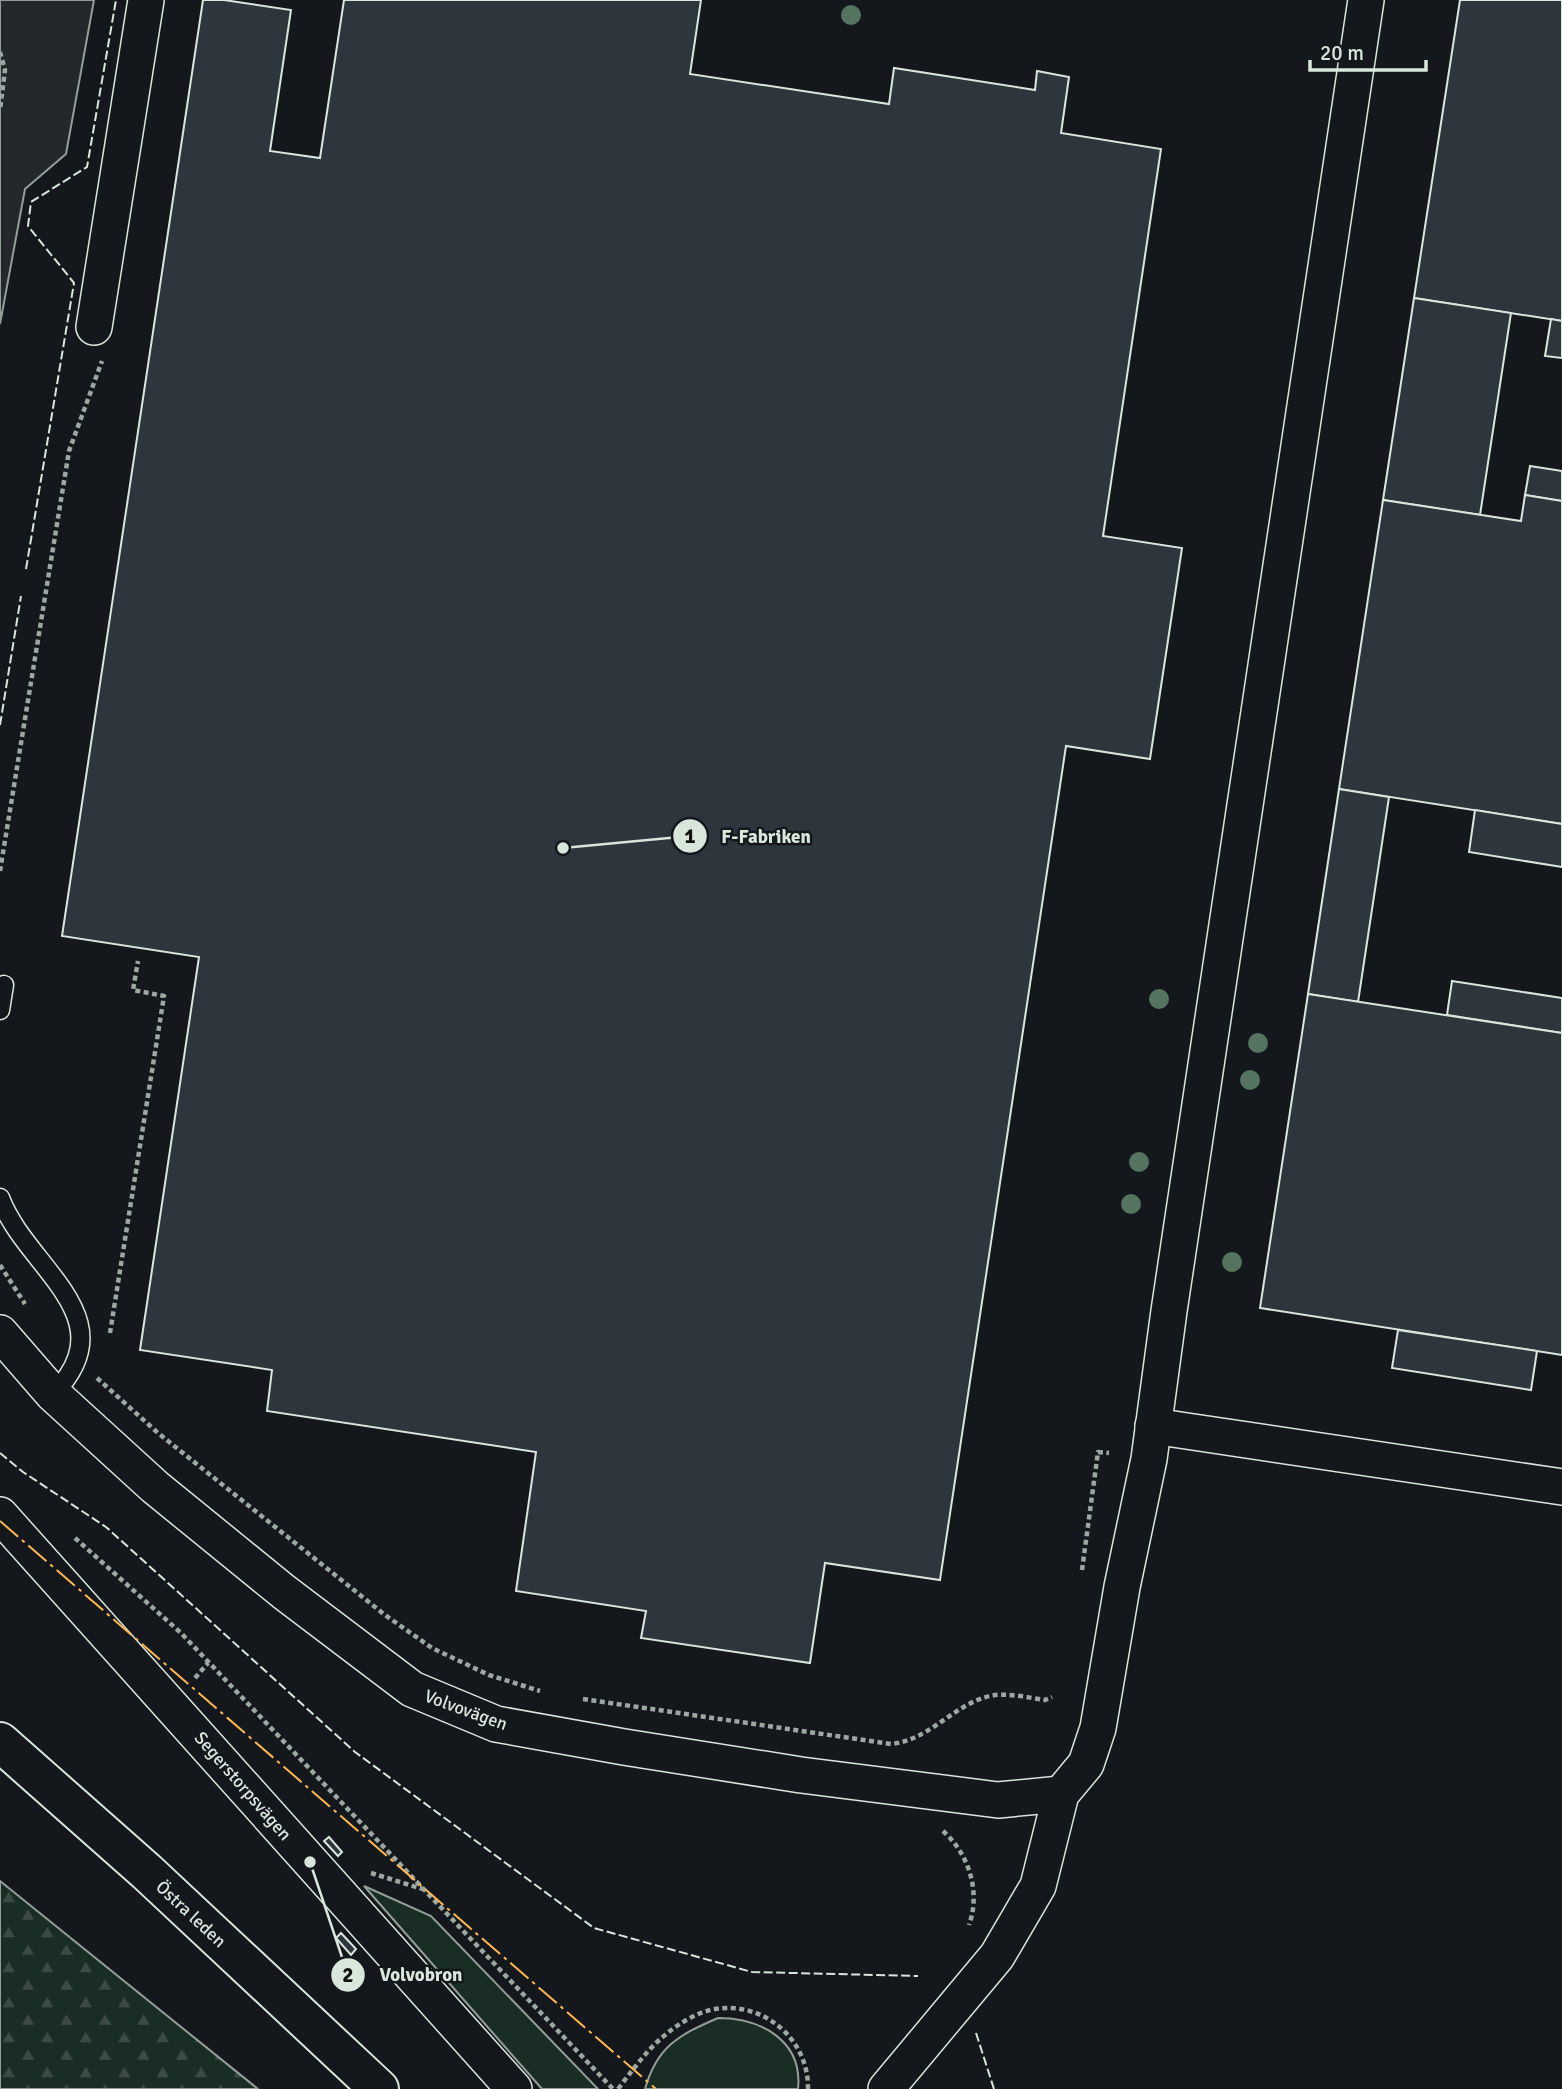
<svg xmlns="http://www.w3.org/2000/svg" width="1562" height="2089" font-family="Signika,sans-serif">
  <defs>
    <pattern id="forest-firs" width="22" height="20" patternUnits="userSpaceOnUse" patternTransform="scale(1.75)"><rect width="22" height="20" fill="#1a2d24"/><path d="M5 1l3.5 6h-7zM16 11l3.5 6h-7z" fill="#3b4b43"/></pattern>
  </defs>
  <rect width="100%" height="100%" fill="#14181c"/>
  <g fill="#1a2d24" stroke="#939e99" stroke-width="2">
    <polygon points="364,1886 431,1916 598,2089 542,2089"/>
    <path d="M718 2018C760 2018 803 2040 798 2089H645C657 2046 679 2035 718 2018Z"/>
  </g>
  <polygon fill="url(#forest-firs)" stroke="#939e99" stroke-width="2" points="0,1881 258,2089 0,2089"/>
  <polygon fill="#24282b" stroke="#939e99" stroke-width="2" points="0,0 94,0 66,154 25,189 0,324"/>
  <g fill="#2c363c" stroke="#d8e6dc" stroke-width="2">
    <polygon points="203,0 224,0 291,10 270,151 320,158 344,0 701,0 690,74 889,104 894,68 1035,90 1037,71 1069,77 1061,133 1161,149 1103,536 1182,548 1150,759 1066,746 940,1580 825,1563 810,1663 641,1638 646,1611 516,1591 536,1452 267,1411 272,1370 140,1350 199,957 62,936"/>
    <polygon points="1460,0 1562,0 1562,321 1414,298"/>
    <polygon points="1414,298 1511,313 1480,515 1383,500"/>
    <polygon points="1551,319 1562,321 1562,358 1545,356"/>
    <polygon points="1530,466 1562,471 1562,501 1525,495"/>
    <polygon points="1525,495 1562,501 1562,824 1339,789 1383,500 1521,521"/>
    <polygon points="1339,789 1389,797 1358,1002 1308,994"/>
    <polygon points="1475,810 1562,824 1562,867 1469,852"/>
    <polygon points="1452,981 1562,998 1562,1033 1447,1015"/>
    <polygon points="1308,994 1562,1033 1562,1355 1260,1308"/>
    <polygon points="1398,1330 1537,1351 1531,1390 1392,1368"/>
    <polygon points="329,1837 342,1852 338,1856 324,1841"/>
    <polygon points="341,1933 356,1949 351,1955 336,1938"/>
  </g>
  <g fill="none" stroke-linecap="round" stroke-linejoin="round">
    <g stroke="#d8e6dc" stroke-width="21">
      <g id="lane">
        <polyline points="0,1010 4,985"/>
        <path d="M0 1198C26 1268 129 1317 53 1394"/>
      </g>
    </g>
    <g stroke="#d8e6dc" stroke-width="38">
      <g id="street">
        <polyline points="94,327 146,0"/>
        <polyline points="0,1333 53,1394 155,1487 284,1592 412,1689 496,1724 624,1747 801,1775 998,1800 1061,1794"/>
        <polyline points="1153,1426 1562,1487"/>
        <polyline points="0,1515 514,2089"/>
        <polyline points="886,2089 997,1956 1038,1886 1061,1794 1086,1764 1098,1728 1122,1587 1149,1459 1169,1311 1366,0"/>
      </g>
    </g>
    <g stroke="#d8e6dc" stroke-width="42">
      <polyline id="highway" points="0,1742 147,1872 379,2089"/>
    </g>
    <g stroke="#9da8a2" stroke-width="4.5" stroke-dasharray="5 3.5" stroke-linecap="butt">
      <polyline points="0,52 5,70 0,110"/>
      <polyline points="0,871 69,451 102,361"/>
      <polyline points="0,1265 25,1304"/>
      <polyline points="110,1333 164,996 133,990 138,961"/>
      <polyline points="97,1378 158,1433 385,1615 432,1648 489,1675 540,1691"/>
      <polyline points="75,1538 181,1633 613,2089"/>
      <polyline points="1082,1570 1098,1452 1109,1453"/>
      <polyline points="195,1678 208,1663"/>
      <path d="M583 1699 891 1744C930 1740 954 1704 990 1696 1006 1692 1029 1698 1045 1700L1052 1697"/>
      <path d="M943 1831C969 1854 981 1892 969 1925"/>
      <polyline points="371,1873 426,1890"/>
      <path d="M618 2089C641 2059 657 2036 690 2018 744 1988 809 2029 808 2089"/>
    </g>
    <use href="#lane" stroke="#14181c" stroke-width="18"/>
    <use href="#street" stroke="#14181c" stroke-width="35"/>
    <use href="#highway" stroke="#14181c" stroke-width="38"/>
    <g stroke="#d8e6dc" stroke-width="2" stroke-dasharray="9 3.5" stroke-linecap="butt">
      <polyline points="26,569 74,283 28,226 31,202 87,167 116,0"/>
      <polyline points="0,725 21,596"/>
      <polyline points="0,1453 23,1472 106,1527 355,1752 594,1928 752,1972 918,1976"/>
      <polyline points="976,2033 994,2089"/>
    </g>
    <polyline stroke="#ffb74d" stroke-width="2" stroke-dasharray="24 5 3.5 5" stroke-linecap="butt" points="0,1521 656,2089"/>
  </g>
  <g fill="#55745f">
    <circle cx="851" cy="15" r="10"/>
    <circle cx="1159" cy="999" r="10"/>
    <circle cx="1258" cy="1043" r="10"/>
    <circle cx="1250" cy="1080" r="10"/>
    <circle cx="1139" cy="1162" r="10"/>
    <circle cx="1131" cy="1204" r="10"/>
    <circle cx="1232" cy="1262" r="10"/>
  </g>
  <g text-anchor="middle" dominant-baseline="central" stroke-width="5" stroke-linejoin="round" paint-order="stroke">
    <g font-size="18" fill="#d8e6dc" stroke="#14181c">
      <text transform="translate(466 1710) rotate(20)">Volvovägen</text>
      <text transform="translate(243 1786) rotate(49)">Segerstorpsvägen</text>
      <text transform="translate(191 1914) rotate(43)">Östra leden</text>
    </g>
  </g>
  <path fill="none" stroke="#d8e6dc" stroke-width="2.5" d="M563 848L690 836M310 1862L348 1975"/>
  <g fill="#d8e6dc" stroke="#14181c" stroke-width="2.5">
    <circle cx="563" cy="848" r="7"/>
    <circle cx="310" cy="1862" r="7"/>
    <circle cx="690" cy="836" r="18"/>
    <circle cx="348" cy="1975" r="18"/>
  </g>
  <g font-size="21" text-anchor="middle" font-weight="bold" fill="#111">
    <text x="690" y="843">1</text>
    <text x="348" y="1982">2</text>
  </g>
  <g font-size="19" text-anchor="middle" font-weight="bold" fill="#d8e6dc" stroke="#14181c" stroke-width="5" stroke-linejoin="round" paint-order="stroke">
    <text x="766" y="843">F-Fabriken</text>
    <text x="421" y="1981">Volvobron</text>
  </g>
  <path d="M1310 60v10h116v-10" fill="none" stroke="#d8e6dc" stroke-width="3.5"/>
  <text x="1320" y="60" font-size="21" fill="#d8e6dc" stroke="#14181c" stroke-width="5" paint-order="stroke">20 m</text>
</svg>
